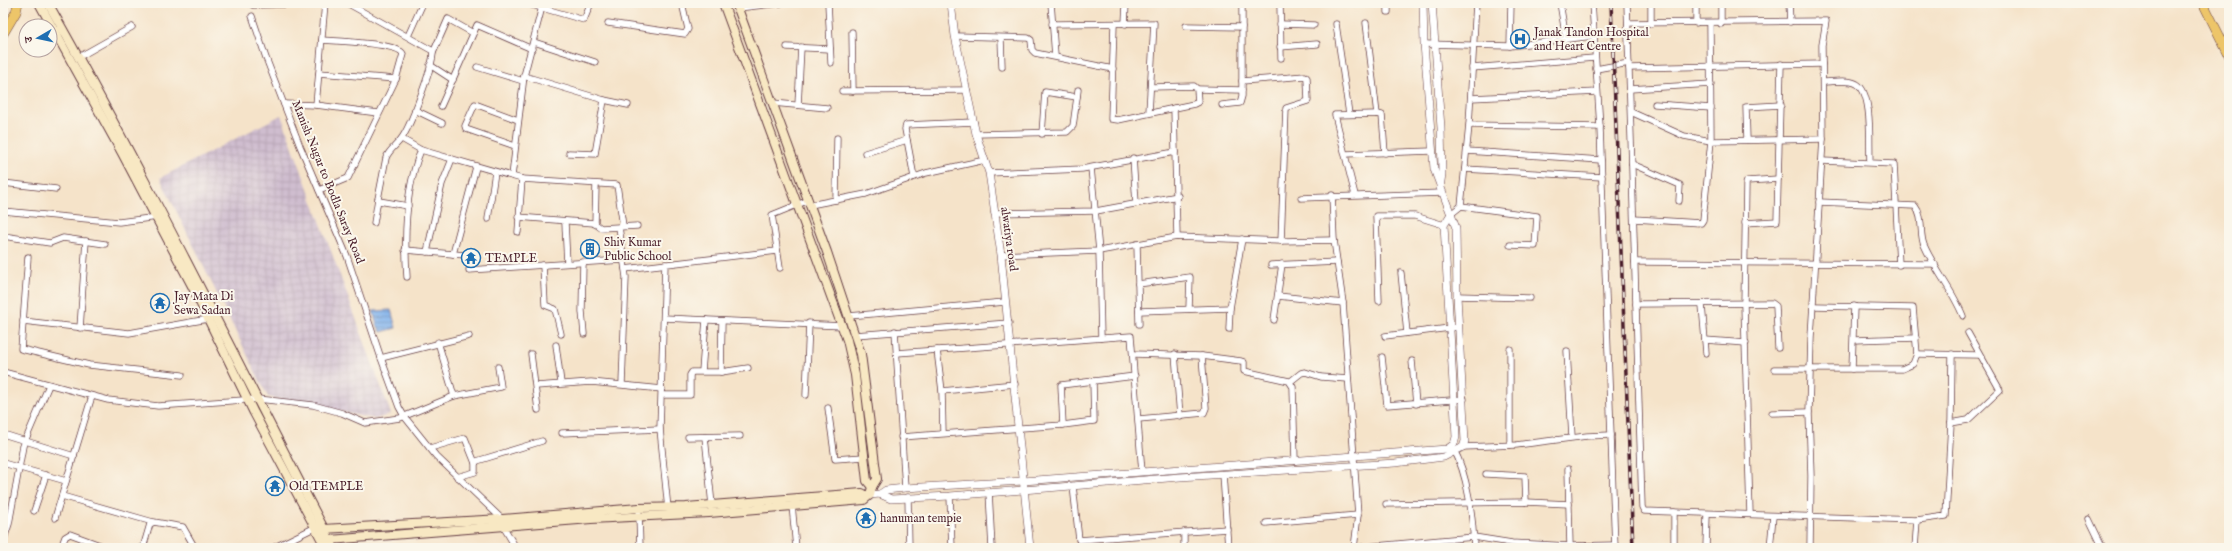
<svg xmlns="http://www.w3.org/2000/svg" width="2232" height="551" font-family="'IM FELL English','Noto Serif Devanagari',serif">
  <defs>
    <pattern id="industrial-grid" width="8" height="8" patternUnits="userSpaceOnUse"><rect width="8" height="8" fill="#cfbdcf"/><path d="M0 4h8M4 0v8" fill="none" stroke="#b3a2b2"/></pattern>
    <pattern id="water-rules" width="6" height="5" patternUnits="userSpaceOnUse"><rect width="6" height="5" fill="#81b2ec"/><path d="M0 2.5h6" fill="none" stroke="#6c90bf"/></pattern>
  </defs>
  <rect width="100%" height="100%" fill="#fbf7ec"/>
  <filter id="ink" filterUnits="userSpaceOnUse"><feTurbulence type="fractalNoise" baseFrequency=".025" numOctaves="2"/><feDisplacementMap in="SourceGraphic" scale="8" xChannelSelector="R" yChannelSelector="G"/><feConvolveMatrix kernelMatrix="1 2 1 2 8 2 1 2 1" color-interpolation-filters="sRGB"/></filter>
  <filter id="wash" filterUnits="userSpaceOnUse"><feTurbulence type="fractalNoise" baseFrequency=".012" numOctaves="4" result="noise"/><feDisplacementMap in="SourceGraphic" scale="16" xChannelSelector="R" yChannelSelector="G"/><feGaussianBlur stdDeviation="0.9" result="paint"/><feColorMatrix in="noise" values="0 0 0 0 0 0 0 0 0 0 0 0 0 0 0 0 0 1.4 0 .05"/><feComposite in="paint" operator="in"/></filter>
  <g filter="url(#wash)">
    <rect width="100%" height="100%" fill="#f5e3c9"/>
    <polygon fill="url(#industrial-grid)" points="281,115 391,414 375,419 268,397 160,178"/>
    <polygon fill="url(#water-rules)" stroke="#66688c" points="391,310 396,328 381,332 377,325 373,311"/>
  </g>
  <g filter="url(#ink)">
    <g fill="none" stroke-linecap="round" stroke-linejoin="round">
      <g stroke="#643c43" stroke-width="7">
        <g id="minor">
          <path d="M250 3 253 5 347 3 433 51C434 64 410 128 401 139 396 146 389 150 386 158L378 199 379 201 408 206"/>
          <polyline points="525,3 584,20 591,3"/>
          <polyline points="828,3 831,63"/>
          <polyline points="1051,3 1055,56"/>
          <polyline points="1280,3 1281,58"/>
          <polyline points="1388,3 1388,12"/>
          <polyline points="1560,3 1566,39"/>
          <polyline points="1592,3 1600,127 1615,548"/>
          <polyline points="1627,3 1642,507 1644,511 1917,520 1946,516 1951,423 1952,354"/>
          <polyline points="1651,3 1651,24"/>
          <polyline points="1696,3 1696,23"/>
          <polyline points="1721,3 1721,24"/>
          <polyline points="1789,3 1790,22"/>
          <polyline points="738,8 781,3"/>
          <polyline points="252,16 266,58 300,146 347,256 381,358"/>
          <polyline points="608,23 685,34 688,29 682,3"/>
          <polyline points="1366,23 1377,114"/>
          <polyline points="1628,23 1826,21 1822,45 1823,139 1811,337 1809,412 1811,476 1810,548"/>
          <polyline points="1052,24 1154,23 1149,112"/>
          <polyline points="1114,24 1111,119 1118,120 1194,104 1198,102 1197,89 1194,86 1151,87"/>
          <polyline points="1125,24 1126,3"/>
          <polyline points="1280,24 1314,25"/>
          <polyline points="1336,24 1349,114"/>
          <polyline points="1186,26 1242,27"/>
          <polyline points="852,32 853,91"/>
          <polyline points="408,36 423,3"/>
          <polyline points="955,36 1028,38 1031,40 1032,50 1035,53 1113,69"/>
          <polyline points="1001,38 1002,67"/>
          <polyline points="534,42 595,62"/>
          <polyline points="1424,44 1510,46 1593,36"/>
          <polyline points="1510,46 1511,3"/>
          <polyline points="787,47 830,49"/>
          <polyline points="1280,47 1317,44"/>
          <polyline points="433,53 448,19 473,33"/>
          <polyline points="79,57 132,27"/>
          <polyline points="430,65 453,80"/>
          <polyline points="477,67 523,81"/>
          <polyline points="1472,68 1594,58"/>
          <polyline points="1629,68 1822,64"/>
          <polyline points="1596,69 1629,63"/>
          <polyline points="319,73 396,79"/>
          <polyline points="524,76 543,3"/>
          <polyline points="1242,81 1305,76 1307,78 1308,101 1286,108 1281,241"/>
          <path d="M1823 82C1833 82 1849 79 1857 84 1873 93 1869 145 1870 162"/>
          <polyline points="1197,89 1242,90"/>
          <polyline points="1630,89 1711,84"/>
          <polyline points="842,91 967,90"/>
          <polyline points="1471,98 1597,92"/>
          <polyline points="773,103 827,108"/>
          <polyline points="284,104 316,105 378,113"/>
          <polyline points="1655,104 1711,108"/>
          <polyline points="316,105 325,3"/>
          <polyline points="798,105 801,47"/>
          <polyline points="1222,105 1240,103 1242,96 1242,3"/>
          <polyline points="441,106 477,25 532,49"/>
          <polyline points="1174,108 1177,237"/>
          <polyline points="415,110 442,123"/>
          <polyline points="1631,112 1684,136 1711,141 1823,139"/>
          <polyline points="1469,125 1600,127"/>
          <polyline points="976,134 1067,132 1073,126 1078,90"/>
          <polyline points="1042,134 1045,92 1077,97"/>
          <polyline points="402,139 421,150"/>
          <polyline points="1747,140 1746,107 1781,105"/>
          <polyline points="515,146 466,129 465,126 475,104 518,120"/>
          <polyline points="1467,151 1601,160"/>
          <polyline points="569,153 595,154 604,100"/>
          <polyline points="865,153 907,140"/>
          <polyline points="1345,154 1432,151"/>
          <polyline points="1133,158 1136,203"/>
          <polyline points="1822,161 1894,164 1899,265"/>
          <polyline points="1632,164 1680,185 1679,201"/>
          <polyline points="1091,168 1099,251 1101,338"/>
          <polyline points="1465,169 1602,177"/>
          <polyline points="989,173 1082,169 1175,152"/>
          <polyline points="512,176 524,76 604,100 628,105"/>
          <polyline points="914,177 905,129 906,125 974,122"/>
          <polyline points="3,183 56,189"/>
          <path d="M319 190 348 178 396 79 403 54C399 43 336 41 322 40"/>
          <polyline points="1332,195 1334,240"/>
          <polyline points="1355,195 1335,115 1377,114 1382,115 1385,153"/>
          <polyline points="1301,198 1442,193"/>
          <polyline points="836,200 837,138"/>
          <path d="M1819 202 1915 206C1924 217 1919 233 1924 245 1935 270 1953 291 1963 316"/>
          <polyline points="810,205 866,194 926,173 985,160"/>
          <polyline points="1461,206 1469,125 1476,3"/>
          <polyline points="3,211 119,222 158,217"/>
          <polyline points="994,213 1096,211 1178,196"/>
          <polyline points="1451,214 1461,206 1537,216 1535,246 1510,245"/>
          <polyline points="518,217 594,223 601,228 637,226"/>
          <polyline points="488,219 495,172"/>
          <polyline points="1634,219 1701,223 1703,220 1711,141 1710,24"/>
          <polyline points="374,223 378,199"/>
          <polyline points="565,223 567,263"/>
          <polyline points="1745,223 1777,221 1781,64"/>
          <polyline points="595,224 596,185"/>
          <polyline points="619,227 626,277 622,384"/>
          <polyline points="518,232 522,179"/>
          <polyline points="3,236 50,243 63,238 105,244"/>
          <polyline points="1137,244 1139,324"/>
          <polyline points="405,250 465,255"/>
          <polyline points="427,252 442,184 452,159"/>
          <polyline points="453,254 476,167"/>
          <polyline points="1001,255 1099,251 1177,237 1281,241 1334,240 1343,303 1358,515 1354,548 1474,537 1512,543 1570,546 1615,545"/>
          <polyline points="28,257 21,349 89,365 182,375"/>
          <polyline points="583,262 582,311 584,334"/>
          <polyline points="1635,262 1935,264"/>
          <polyline points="665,264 660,429 668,509"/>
          <polyline points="543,265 545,305 555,309 561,334"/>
          <polyline points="1271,265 1337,262"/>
          <polyline points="780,268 772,215 809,200"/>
          <polyline points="625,269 777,251"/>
          <polyline points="469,270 623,260"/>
          <polyline points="1401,273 1407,333"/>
          <path d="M407 277C404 235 405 189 421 150L522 179 617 185 623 226"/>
          <polyline points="1138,284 1190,277 1189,309"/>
          <polyline points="1278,296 1343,303"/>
          <polyline points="1457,296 1530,298"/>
          <polyline points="1379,301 1376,216 1415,216 1444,225"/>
          <polyline points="1636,304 1772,303 1776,306 1778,348"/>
          <polyline points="1702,305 1706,353"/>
          <polyline points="1139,311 1230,308"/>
          <polyline points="849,316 1005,302"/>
          <polyline points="664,318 843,326"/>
          <polyline points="1274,320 1282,264"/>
          <polyline points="23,321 129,333 208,319"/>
          <polyline points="80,328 86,241"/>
          <polyline points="1229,329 1230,308 1242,239"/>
          <polyline points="895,331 905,488"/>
          <polyline points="855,335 1009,323"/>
          <polyline points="469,336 381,358 399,407 404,416 436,456 502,519 503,526 516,548"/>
          <polyline points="1385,336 1458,327"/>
          <polyline points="1705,340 1746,343"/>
          <polyline points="1854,340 1916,338"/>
          <polyline points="438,342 454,396 501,387 498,367"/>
          <polyline points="556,345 561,383"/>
          <polyline points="1510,349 1510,445"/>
          <polyline points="937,350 942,391 943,433"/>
          <polyline points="1567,351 1572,437"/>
          <polyline points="897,353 1131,336 1142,472"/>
          <polyline points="531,354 538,410"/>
          <polyline points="1134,354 1202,356 1241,361 1244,362 1244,371 1289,381 1293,387 1295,461"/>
          <polyline points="1175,354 1180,416"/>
          <polyline points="1917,354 1979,355"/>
          <polyline points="1382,357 1387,405 1464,399"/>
          <polyline points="1412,361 1416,404"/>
          <polyline points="1774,369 1902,369 1913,364 1917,354 1913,308 1814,306"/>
          <polyline points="1852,369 1854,306"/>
          <polyline points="702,371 706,320"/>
          <polyline points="3,372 108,400 158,406 258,399 313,405 342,413 365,423 400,418 454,396"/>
          <polyline points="721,372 722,322"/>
          <polyline points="1291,381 1301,373 1305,372 1321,377 1348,379"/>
          <polyline points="536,386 591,382 662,389"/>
          <polyline points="942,391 1015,384"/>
          <polyline points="662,395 690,395 690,375 692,372 721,372 748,368"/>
          <polyline points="806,395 809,323"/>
          <polyline points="828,408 835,459 864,457"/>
          <polyline points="1772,413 1809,412"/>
          <polyline points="1139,419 1204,413 1206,408 1202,356"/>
          <polyline points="1951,423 1968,420 2000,390 1968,333"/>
          <polyline points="1063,425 1094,421 1093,381"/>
          <polyline points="562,433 660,429"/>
          <polyline points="3,434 74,456"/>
          <polyline points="688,437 740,436"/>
          <polyline points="705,437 712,505"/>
          <polyline points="901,437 1063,425 1061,385 1135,376"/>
          <polyline points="1463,447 1516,445 1587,436 1611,435"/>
          <polyline points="430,448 465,438 475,463"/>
          <path d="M1453 448C1468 474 1473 518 1474 548"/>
          <polyline points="3,463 66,481"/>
          <polyline points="1568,469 1570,546"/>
          <polyline points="1223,474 1228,548"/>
          <polyline points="1486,474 1525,476 1526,502"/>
          <polyline points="457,477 475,472 475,464 477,461 542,441"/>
          <polyline points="1073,486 1079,540 1227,529"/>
          <polyline points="989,492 992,548"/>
          <polyline points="62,496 153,522"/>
          <polyline points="950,496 952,548"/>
          <polyline points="908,497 909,548"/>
          <polyline points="1386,504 1526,502 1569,504"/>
          <polyline points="792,505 796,548"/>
          <polyline points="34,511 46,475"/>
          <polyline points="639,514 640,548"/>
          <polyline points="1750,514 1744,305 1746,184 1747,181 1778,179"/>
          <polyline points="55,518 92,396"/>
          <polyline points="2089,519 2103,548"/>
          <polyline points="1266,523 1358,515"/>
          <polyline points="3,542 9,524 23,446 49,385"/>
          <polyline points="61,548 65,537 70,534 108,548"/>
          <polyline points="143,548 150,524 154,522 183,527 195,548"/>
          <polyline points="273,548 318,526"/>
          <polyline points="1184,548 1184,532"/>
          <polyline points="1674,548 1674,512"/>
          <polyline points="1706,548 1707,514"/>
          <polyline points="1770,548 1773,516"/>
          <polyline points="1915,548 1917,520"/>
        </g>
      </g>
      <g stroke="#643c43" stroke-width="8">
        <g id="tertiary">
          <polyline points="951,3 955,36 976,134 989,173 1001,255 1030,548"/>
          <polyline points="1432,3 1441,128 1442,174 1440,188"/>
          <polyline points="880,494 886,490 905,488 1023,481 1447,449 1454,444 1456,437 1444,225 1451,214"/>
          <polyline points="870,495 880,494 891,499 950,496 1180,477 1395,463 1444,457 1463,447 1465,441 1457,296 1456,228 1434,169 1424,44 1423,3"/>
        </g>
      </g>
      <g stroke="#643c43" stroke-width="10">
        <g id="secondary">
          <polyline points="39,3 122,153 192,286 254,413 326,548"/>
          <path d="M48 3C149 181 239 366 334 548"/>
          <polyline points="723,3 847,340 855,375 867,481 872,487"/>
          <polyline points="323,529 502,519 639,508 686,507 862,493 867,496"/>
          <polyline points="330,540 591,519 709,513 864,500 870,495 872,487 877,479 861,354 827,252 736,3"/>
        </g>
      </g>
      <g stroke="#643c43" stroke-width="10">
        <g id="primary">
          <polyline points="2203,3 2229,55"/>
          <polyline points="3,34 16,12 18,3"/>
        </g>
      </g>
      <use href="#minor" stroke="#fff" stroke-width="5.5"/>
      <use href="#tertiary" stroke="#fff" stroke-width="7"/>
      <use href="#secondary" stroke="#f8e8c3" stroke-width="8"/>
      <use href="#primary" stroke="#edc569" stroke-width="9"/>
      <g stroke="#4a1f2b" stroke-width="3.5">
        <polyline id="rail" points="1611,3 1633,548"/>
      </g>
      <use href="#rail" stroke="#fbf7ec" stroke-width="2" stroke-dasharray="6" stroke-linecap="butt"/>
    </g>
  </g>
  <defs>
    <g id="hospital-ring" transform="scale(1)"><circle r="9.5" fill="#fbf7ec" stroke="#1f6fb2" stroke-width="1.5"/><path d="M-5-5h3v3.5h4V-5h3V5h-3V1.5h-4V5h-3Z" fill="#1f6fb2"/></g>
    <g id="building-ring" transform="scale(1)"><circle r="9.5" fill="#fbf7ec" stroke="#1f6fb2" stroke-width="1.5"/><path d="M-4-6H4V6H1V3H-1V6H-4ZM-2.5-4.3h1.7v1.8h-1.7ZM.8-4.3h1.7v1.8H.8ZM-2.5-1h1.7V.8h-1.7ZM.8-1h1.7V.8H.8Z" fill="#1f6fb2"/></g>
    <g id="temple-ring" transform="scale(1)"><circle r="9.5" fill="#fbf7ec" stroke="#1f6fb2" stroke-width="1.5"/><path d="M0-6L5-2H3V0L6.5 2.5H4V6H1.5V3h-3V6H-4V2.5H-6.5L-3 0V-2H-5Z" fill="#1f6fb2"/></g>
  </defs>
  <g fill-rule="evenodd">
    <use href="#hospital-ring" x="1520" y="39"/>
    <use href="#building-ring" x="590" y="249"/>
    <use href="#temple-ring" x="471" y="258"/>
    <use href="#temple-ring" x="160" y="303"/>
    <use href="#temple-ring" x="275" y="486"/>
    <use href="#temple-ring" x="866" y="518"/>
  </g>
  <g text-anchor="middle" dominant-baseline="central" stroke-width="4" stroke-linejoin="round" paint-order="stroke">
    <g font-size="12" fill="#4a1f2b" stroke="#fbf7ec" text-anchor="start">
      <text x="1534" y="32">Janak Tandon Hospital<tspan x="1534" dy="14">and Heart Centre</tspan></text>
      <text x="604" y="242">Shiv Kumar<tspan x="604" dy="14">Public School</tspan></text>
      <text x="485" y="258">TEMPLE</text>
      <text x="174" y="296">Jay Mata Di<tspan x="174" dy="14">Sewa Sadan</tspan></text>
      <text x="289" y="486">Old TEMPLE</text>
      <text x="880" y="518">hanuman tempie</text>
    </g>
    <g font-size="12" fill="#4a1f2b" stroke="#fbf7ec">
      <text transform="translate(328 182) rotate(68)">Manish Nagar to Bodla Saray Road</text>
      <text transform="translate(1009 239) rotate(82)">alwatiya road</text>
    </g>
  </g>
  <rect width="2232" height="551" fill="none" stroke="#fbf7ec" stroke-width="16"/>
  <g transform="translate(38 38) rotate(261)"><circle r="19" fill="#fbf7ec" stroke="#b4a19f"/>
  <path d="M0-3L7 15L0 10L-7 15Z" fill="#1f6fb2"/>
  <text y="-6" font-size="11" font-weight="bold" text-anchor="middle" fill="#4a1f2b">उ</text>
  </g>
</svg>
